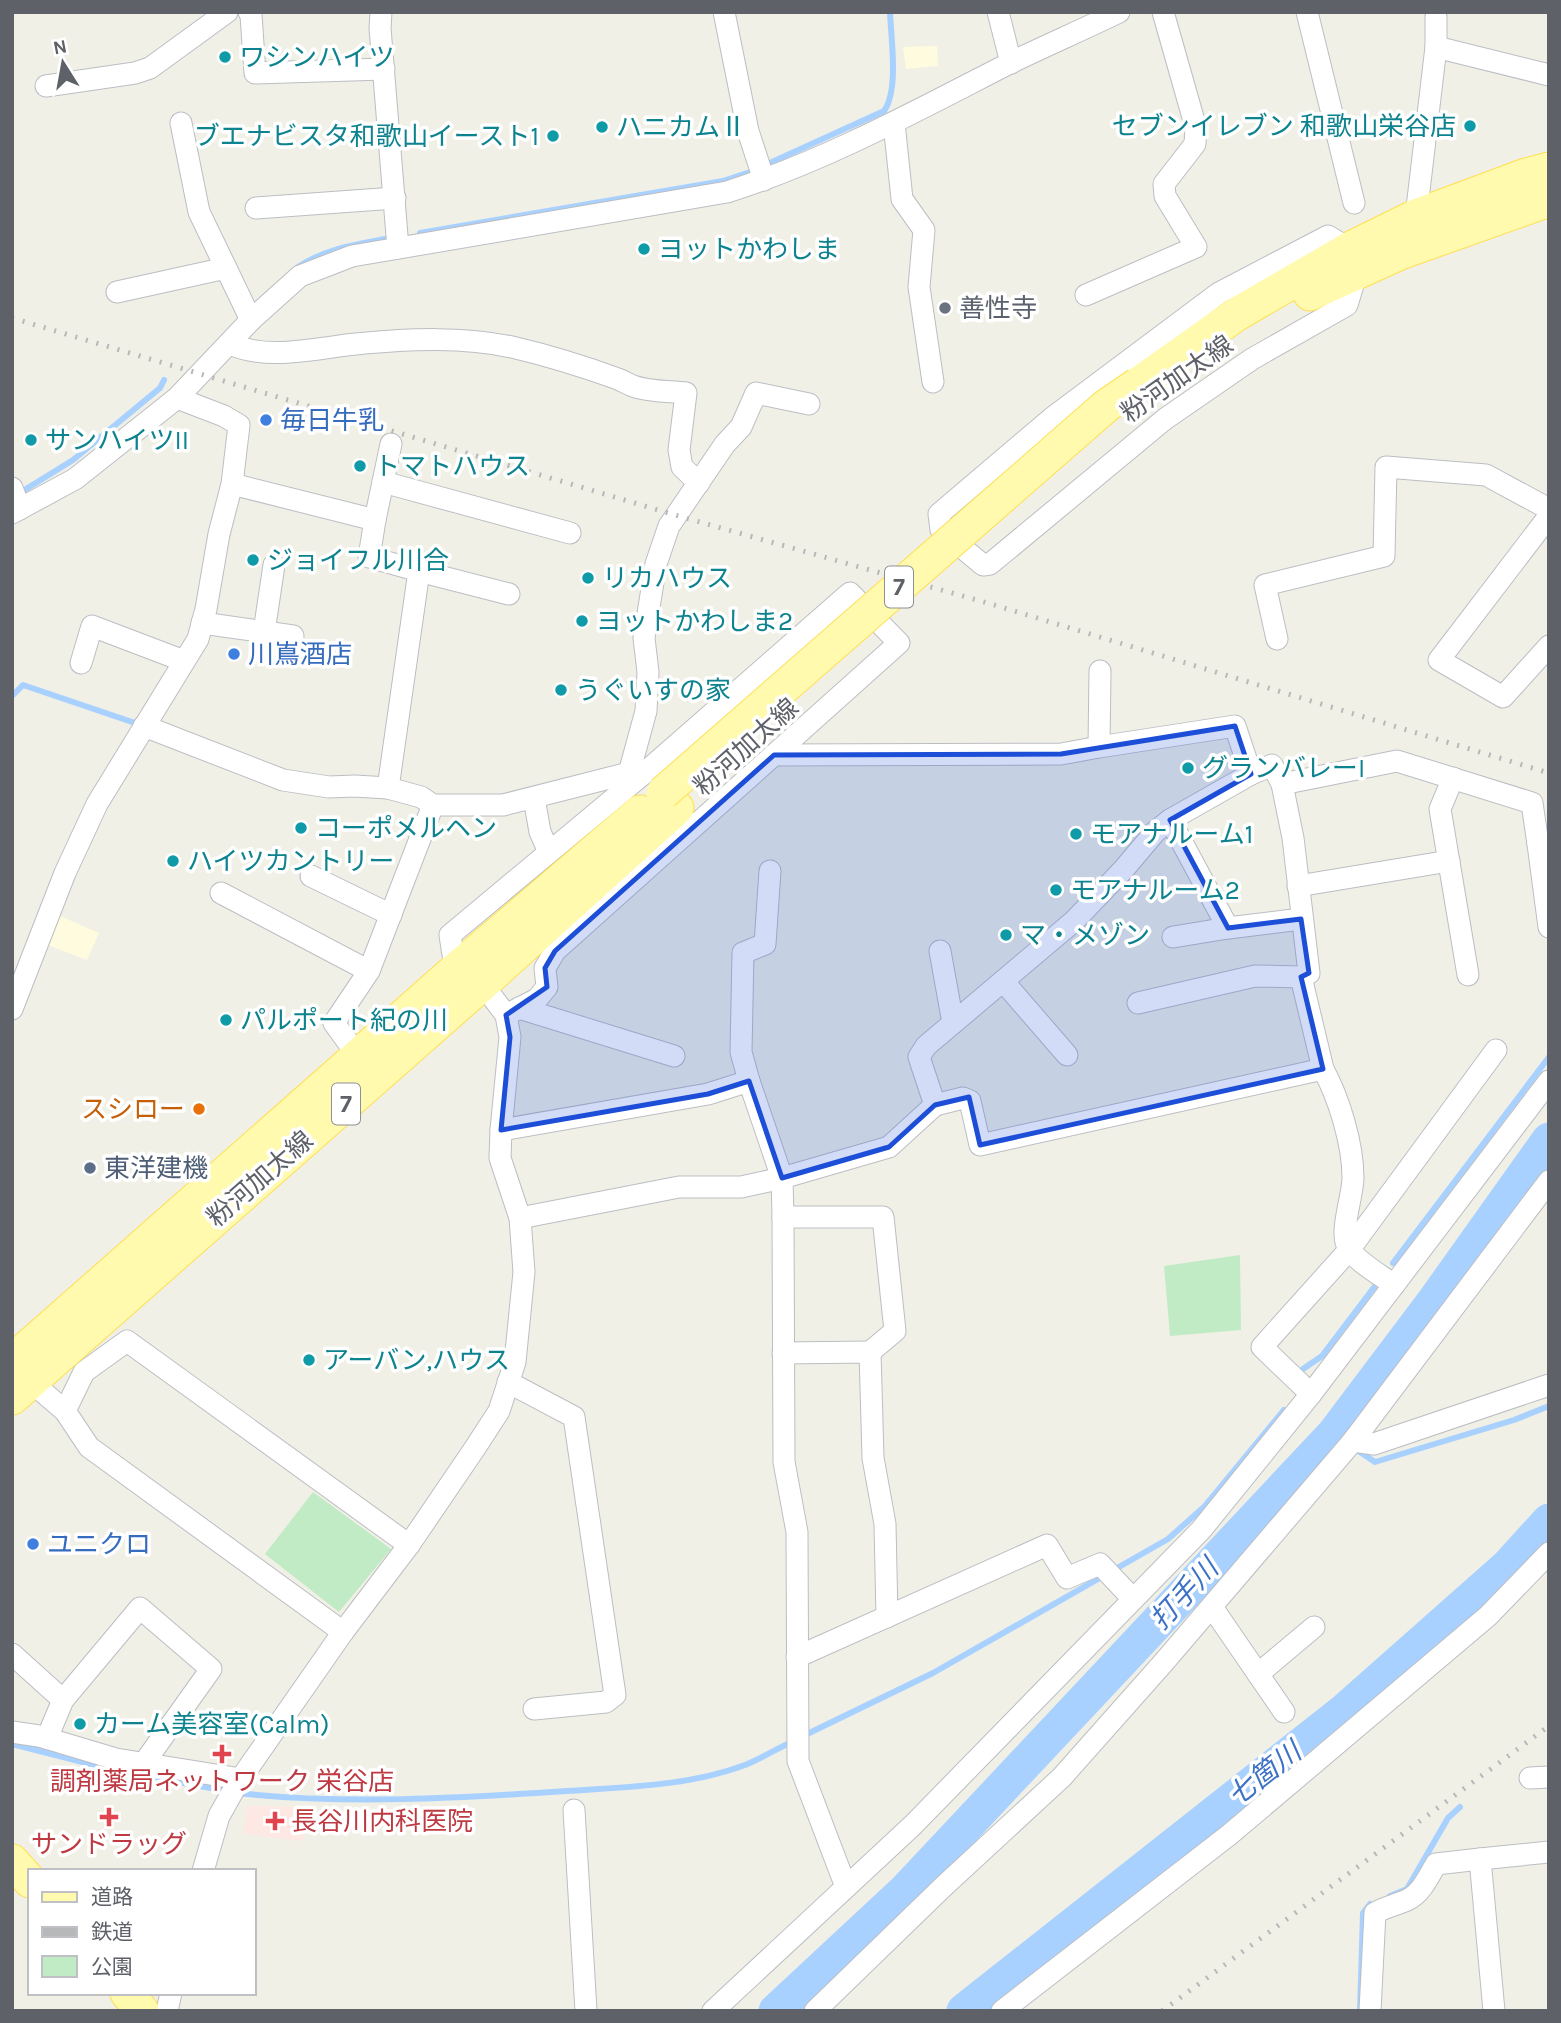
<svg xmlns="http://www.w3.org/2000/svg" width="1561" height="2023" font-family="Karla,'Noto Sans JP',sans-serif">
  <rect width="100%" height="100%" fill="#f1f0e6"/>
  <g fill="#fffbde">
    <polygon points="937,46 938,66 906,69 903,47"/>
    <polygon points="58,915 99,933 87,960 45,944"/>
  </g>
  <polygon fill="#fee8e3" points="248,1806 308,1807 303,1841 243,1834"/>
  <g fill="#c1ebc5">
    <polygon points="1240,1255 1241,1330 1170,1336 1164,1266"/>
    <polygon points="313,1492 391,1549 339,1612 265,1554"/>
  </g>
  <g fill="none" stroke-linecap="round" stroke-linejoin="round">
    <g stroke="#a9d1ff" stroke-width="6">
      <path d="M420 233 723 181 750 172 884 111C899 90 891 39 890 12"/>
      <path d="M298 267C325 249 353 245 385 239"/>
      <polyline points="18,494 73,460 160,388 164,380"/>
      <polyline points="12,696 23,685 135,723"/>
      <polyline points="1393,1263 1549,1057"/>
      <polyline points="1303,1369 1322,1356 1375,1286"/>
      <polyline points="1334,1434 1345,1442"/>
      <polyline points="1354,1448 1375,1462 1514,1420 1549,1406"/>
      <polyline points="803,1736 933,1673 1168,1539 1205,1506 1284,1410"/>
      <polyline points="12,1744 118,1771 227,1791"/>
      <path d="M238 1793C344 1805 461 1798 567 1791 626 1787 689 1786 745 1765 762 1758 777 1749 793 1741"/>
      <polyline points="1390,1896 1407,1889 1448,1818 1460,1807"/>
      <polyline points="1360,2011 1363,1913 1370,1904"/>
    </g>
    <g stroke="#a9d1ff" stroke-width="35">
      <polyline points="776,2011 906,1890 1334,1434 1435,1300 1549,1140"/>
      <polyline points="964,2011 1343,1712 1508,1566 1549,1521"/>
    </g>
    <g stroke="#bbbec3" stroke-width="23">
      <g id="minor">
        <polyline points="249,12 251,15 255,73 384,69"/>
        <polyline points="381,12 380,28 398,248"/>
        <polyline points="724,12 748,131 764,180"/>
        <polyline points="998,12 1011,63"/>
        <polyline points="1307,12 1354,203"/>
        <polyline points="1436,47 1549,75"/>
        <polyline points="46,86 135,73 150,68 227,12"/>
        <polyline points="181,123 199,212 251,320"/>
        <polyline points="894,123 902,199 924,230 919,287 933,382"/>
        <polyline points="256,208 395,198"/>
        <polyline points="1416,216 1436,47 1436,17"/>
        <polyline points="1349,249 1328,236 1219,293 1052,418 939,514 941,530 983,565 990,564 1165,419 1252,359 1347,305 1357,272"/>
        <polyline points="117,292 226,268"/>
        <polyline points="1086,295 1196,247 1165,196 1164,184 1195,144 1196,128 1163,12"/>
        <path d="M230 344C269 361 315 348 356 344 409 339 464 336 516 348 550 356 585 367 618 379 623 381 628 384 633 386 649 392 669 391 686 393L679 450 682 467 699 483"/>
        <polyline points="383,482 570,533"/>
        <polyline points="232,484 375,520 369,557 419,571 388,788"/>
        <polyline points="12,488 20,509"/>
        <path d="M12 513 75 479 177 398 251 320 300 276 352 256 727 192C825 161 916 111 1008 64 1045 46 1082 30 1119 12"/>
        <polyline points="1549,516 1439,660 1503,697 1549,646"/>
        <polyline points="375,520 391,444"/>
        <polyline points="419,571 509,594"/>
        <polyline points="202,623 293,636"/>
        <polyline points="264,632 274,565"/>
        <polyline points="1277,639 1265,585 1384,556 1386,467 1486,475 1549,509"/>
        <polyline points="81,663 92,626 184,661"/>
        <polyline points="144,726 283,780 329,787 355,786 388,788 421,797 433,805 503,805 629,773 642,775"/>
        <polyline points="1099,747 1235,726 1251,774 1272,765 1282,784 1293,838 1309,973 1301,977 1323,1069"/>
        <polyline points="774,755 1061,754 1099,747 1100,671"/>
        <polyline points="629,773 646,711 648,672 644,638 656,564 669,526 725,444 741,427 756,393 809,404"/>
        <polyline points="1453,778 1440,809 1468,975"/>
        <polyline points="1282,784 1397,761 1532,803 1538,844"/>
        <polyline points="534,798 540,832 549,852"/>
        <polyline points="1170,820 1228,928"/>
        <polyline points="1549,847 1538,844 1549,927"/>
        <polyline points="311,876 391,915"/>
        <polyline points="1298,886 1449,861"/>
        <polyline points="221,893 369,971 433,805"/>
        <polyline points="1173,937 1228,928 1301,919"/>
        <polyline points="940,951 953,1023"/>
        <polyline points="1003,981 1067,1055"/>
        <polyline points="1138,1003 1255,976 1301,977"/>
        <polyline points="519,1008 674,1056"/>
        <polyline points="12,1009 65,873 97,804 198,639 206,609 219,534 232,484 239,425 224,416 177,398"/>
        <polyline points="358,1056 334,1023 369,971"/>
        <polyline points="749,1081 782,1178 783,1217 883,1217 895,1331 870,1352"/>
        <path d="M935 1105 963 1098 970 1101 980 1145 1323 1069C1339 1098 1353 1144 1353 1178 1353 1196 1339 1232 1348 1247 1354 1260 1382 1276 1394 1285"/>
        <polyline points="501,1130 708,1094 749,1081 741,1052 743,953 765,944 770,871"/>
        <polyline points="783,1217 784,1462 797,1532 798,1761 846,1887"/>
        <polyline points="520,1218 679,1187 741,1187 782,1178 889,1147 935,1105 919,1057 926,1046 1074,921 1123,870 1156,831 1170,820 1251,774"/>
        <polyline points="783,1353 870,1352 873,1458 885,1524 887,1617"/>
        <polyline points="22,1374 65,1411 89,1447 343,1632"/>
        <polyline points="508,1382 574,1417 615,1695 606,1702 534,1709"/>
        <polyline points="1311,1394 1262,1347 1349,1250 1496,1050"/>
        <polyline points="65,1411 84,1372 127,1341 409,1545"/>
        <polyline points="1353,1441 1374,1444 1549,1385"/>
        <polyline points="1212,1607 1284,1712"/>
        <polyline points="12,1654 63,1700"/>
        <polyline points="797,1657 1047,1545 1067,1578 1100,1564 1133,1599"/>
        <polyline points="1258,1674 1314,1627"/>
        <polyline points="12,1732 39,1736 116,1759 241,1779"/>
        <polyline points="47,1738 63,1700 140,1608 211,1669 144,1763"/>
        <polyline points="1530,1778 1549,1777"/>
        <polyline points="574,1810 586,2011"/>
        <polyline points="203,1871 219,1816 237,1784 343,1632 409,1545 475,1448 499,1411 515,1362 524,1272 520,1218 500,1158 501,1130 510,1037 506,1015 490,994 460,966 453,955 450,935 642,775 850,593 899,643 555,951 545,968 547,987 537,999 506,1015"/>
        <polyline points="167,2011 171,1993"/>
        <polyline points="713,2011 913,1825 1201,1530 1311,1394 1549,1081"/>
        <polyline points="815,2011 944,1886 1062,1777 1164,1662 1353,1441 1549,1181"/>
        <polyline points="1002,2011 1229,1835 1488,1616 1549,1553"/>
        <path d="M1370 2011 1375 1913C1385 1907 1396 1905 1407 1900 1421 1894 1429 1876 1436 1864L1480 1859"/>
        <polyline points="1494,2011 1480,1859 1549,1852"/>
      </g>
    </g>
    <g stroke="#ffdf52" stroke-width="35">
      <g id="primary">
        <polyline points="1310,294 1400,253 1549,200"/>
        <polyline points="1138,384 1237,314 1349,249 1416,216 1526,175 1549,169"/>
        <polyline points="12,1361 460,966 640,812"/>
        <polyline points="12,1398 480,986 677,808"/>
        <polyline points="12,1861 30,1881"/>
        <polyline points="127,1993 142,2011"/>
      </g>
    </g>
    <use href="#minor" stroke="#fff" stroke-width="21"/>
    <use href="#primary" stroke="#fffaae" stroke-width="33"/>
    <g stroke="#b7b8b9" stroke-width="5" stroke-dasharray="2 9" stroke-linecap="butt">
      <polyline points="12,318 675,515 991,604 1549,773"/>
      <polyline points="1162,2011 1549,1726"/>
    </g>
    <g stroke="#ffdf52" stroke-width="35" stroke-linecap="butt">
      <polyline id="primary-bridge" points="663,793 1106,406 1138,384"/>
    </g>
    <use href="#primary-bridge" stroke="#fffaae" stroke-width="33"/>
  </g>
  <path fill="#1d4ed8" fill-opacity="0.2" stroke="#1d4ed8" stroke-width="5" stroke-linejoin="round" d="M1235 726 1251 774 1170 820 1228 928 1301 919 1309 973 1301 977 1323 1069 980 1145 969 1097 935 1105 889 1147 782 1178 749 1081 708 1094 501 1130 510 1037 506 1015 547 987 545 968 555 951 774 755 1061 754Z"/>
  <g fill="#0f9aa8" stroke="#fff" stroke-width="2.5">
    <circle cx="225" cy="57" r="7"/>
    <circle cx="1470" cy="126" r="7"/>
    <circle cx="602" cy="127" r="7"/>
    <circle cx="553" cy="136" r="7"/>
    <circle cx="644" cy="249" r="7"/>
    <circle cx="31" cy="440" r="7"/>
    <circle cx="360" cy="466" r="7"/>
    <circle cx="253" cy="560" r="7"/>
    <circle cx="588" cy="578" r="7"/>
    <circle cx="582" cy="621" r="7"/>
    <circle cx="561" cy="690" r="7"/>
    <circle cx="1188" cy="768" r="7"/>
    <circle cx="301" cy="828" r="7"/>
    <circle cx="1076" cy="834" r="7"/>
    <circle cx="173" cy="861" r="7"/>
    <circle cx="1056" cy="890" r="7"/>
    <circle cx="1006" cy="935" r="7"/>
    <circle cx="226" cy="1020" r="7"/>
    <circle cx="309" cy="1360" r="7"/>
    <circle cx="80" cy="1724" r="7"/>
  </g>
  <circle fill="#6b7280" stroke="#fff" stroke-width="2.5" cx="945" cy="308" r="7"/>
  <g fill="#3f7fe0" stroke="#fff" stroke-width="2.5">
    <circle cx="266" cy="420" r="7"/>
    <circle cx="234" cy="654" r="7"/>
    <circle cx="33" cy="1544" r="7"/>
  </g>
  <circle fill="#e8710a" stroke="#fff" stroke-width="2.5" cx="199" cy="1109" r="7"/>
  <circle fill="#5c6f8a" stroke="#fff" stroke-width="2.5" cx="90" cy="1168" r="7"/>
  <g fill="#e0444e" stroke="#fff" stroke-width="2.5">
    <path d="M218.5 1743.5h7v7h7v7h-7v7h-7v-7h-7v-7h7z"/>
    <path d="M105.5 1806.5h7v7h7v7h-7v7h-7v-7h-7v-7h7z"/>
    <path d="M271.5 1810.5h7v7h7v7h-7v7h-7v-7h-7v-7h7z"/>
  </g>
  <g text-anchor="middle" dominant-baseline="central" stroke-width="7" stroke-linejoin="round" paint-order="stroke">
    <g fill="#fff" stroke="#8e9095" stroke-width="2">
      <rect x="885" y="566.5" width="28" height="41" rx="5"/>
      <rect x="332" y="1083.5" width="28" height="41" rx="5"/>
    </g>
    <g font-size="24" font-weight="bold" fill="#5e6168">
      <text x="899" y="587">7</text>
      <text x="346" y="1104">7</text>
    </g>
    <g font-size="26" fill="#0d838f" stroke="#fff" text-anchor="start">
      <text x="239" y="57">ワシンハイツ</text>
      <text x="1456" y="126" text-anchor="end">セブンイレブン 和歌山栄谷店</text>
      <text x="616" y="127">ハニカムⅡ</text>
      <text x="539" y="136" text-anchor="end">ブエナビスタ和歌山イースト1</text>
      <text x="658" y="249">ヨットかわしま</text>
      <text x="45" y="440">サンハイツII</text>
      <text x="374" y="466">トマトハウス</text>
      <text x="267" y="560">ジョイフル川合</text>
      <text x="602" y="578">リカハウス</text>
      <text x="596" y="621">ヨットかわしま2</text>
      <text x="575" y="690">うぐいすの家</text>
      <text x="1202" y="768">グランバレーI</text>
      <text x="315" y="828">コーポメルヘン</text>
      <text x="1090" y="834">モアナルーム1</text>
      <text x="187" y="861">ハイツカントリー</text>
      <text x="1070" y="890">モアナルーム2</text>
      <text x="1020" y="935">マ・メゾン</text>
      <text x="240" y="1020">パルポート紀の川</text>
      <text x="323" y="1360">アーバン,ハウス</text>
      <text x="94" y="1724">カーム美容室(Calm)</text>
    </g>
    <g font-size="26" fill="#5b616d" stroke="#fff" text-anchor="start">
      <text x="959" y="308">善性寺</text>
    </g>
    <g font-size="26" fill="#5e6168" stroke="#fff">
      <text transform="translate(1177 379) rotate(-35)">粉河加太線</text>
      <text transform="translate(746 747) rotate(-42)">粉河加太線</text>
      <text transform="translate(260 1179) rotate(-41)">粉河加太線</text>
    </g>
    <g font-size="26" fill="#366cbe" stroke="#fff" text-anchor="start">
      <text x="280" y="420">毎日牛乳</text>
      <text x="248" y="654">川嶌酒店</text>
      <text x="47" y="1544">ユニクロ</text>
    </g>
    <g font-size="26" fill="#c56008" stroke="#fff" text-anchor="end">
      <text x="185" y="1109">スシロー</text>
    </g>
    <g font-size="26" fill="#4e5e75" stroke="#fff" text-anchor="start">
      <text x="104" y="1168">東洋建機</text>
    </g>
    <g font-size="26" fill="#be3a42" stroke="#fff">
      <text x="222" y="1781">調剤薬局ネットワーク 栄谷店</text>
      <text x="291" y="1821" text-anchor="start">長谷川内科医院</text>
      <text x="109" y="1844">サンドラッグ</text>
    </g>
    <g font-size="28" font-style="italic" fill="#3d72c6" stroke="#fff">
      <text transform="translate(1184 1594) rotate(-47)">打手川</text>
      <text transform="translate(1264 1774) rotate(-38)">七箇川</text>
    </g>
  </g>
  <rect width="1561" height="2023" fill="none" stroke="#5e6168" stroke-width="28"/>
  <rect x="28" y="1869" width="228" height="126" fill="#ffffff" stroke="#bfc0c3" stroke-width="2"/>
  <rect x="42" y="1892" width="35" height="10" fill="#fffaae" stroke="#bfc0c3" stroke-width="2"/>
  <text x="91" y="1904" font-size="21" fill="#5e6168">道路</text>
  <rect x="42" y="1927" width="35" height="10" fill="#b7b8b9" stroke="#bfc0c3" stroke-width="2"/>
  <text x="91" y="1939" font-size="21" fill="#5e6168">鉄道</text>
  <rect x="42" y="1956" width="35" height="21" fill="#c1ebc5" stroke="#bfc0c3" stroke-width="2"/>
  <text x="91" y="1974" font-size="21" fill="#5e6168">公園</text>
  <g transform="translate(63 63) rotate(349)" stroke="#ffffff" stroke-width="5" paint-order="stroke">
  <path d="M0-5L12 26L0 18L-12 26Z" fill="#5e6168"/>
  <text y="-10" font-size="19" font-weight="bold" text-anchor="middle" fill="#5e6168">N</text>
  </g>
</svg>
